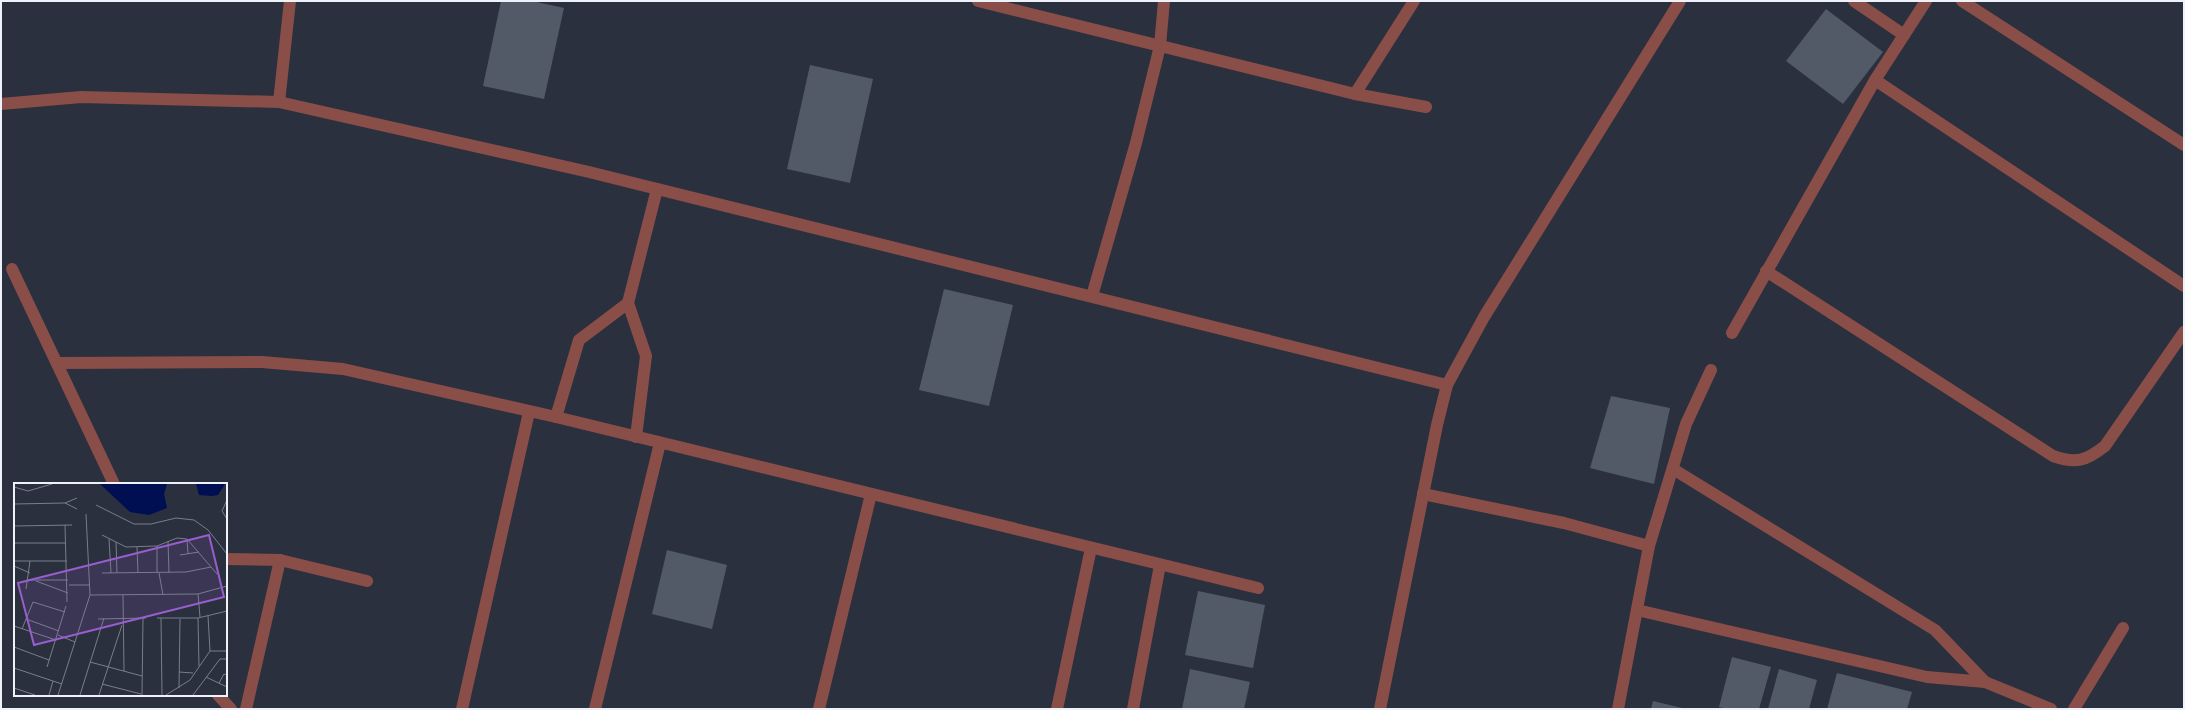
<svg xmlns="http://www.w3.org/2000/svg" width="2185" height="710" font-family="'IBM Plex Sans',sans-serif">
  <rect width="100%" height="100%" fill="#2a303e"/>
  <g fill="#525a68">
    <polygon points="501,1 532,1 564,8 544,99 483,86"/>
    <polygon points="1826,9 1883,52 1843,104 1786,61"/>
    <polygon points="810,65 873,79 850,183 787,169"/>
    <polygon points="944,289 1013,305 989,406 919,390"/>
    <polygon points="1611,396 1670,408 1654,484 1590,468"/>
    <polygon points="667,550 727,565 712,629 652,614"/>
    <polygon points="1198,591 1265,605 1253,668 1185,655"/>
    <polygon points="1732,657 1771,667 1759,709 1726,709 1719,707"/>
    <polygon points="1190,669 1250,682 1244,709 1182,709"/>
    <polygon points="1779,669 1817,680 1809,709 1768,709"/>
    <polygon points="1837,673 1912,692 1907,709 1827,709"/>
    <polygon points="1653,701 1682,708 1682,709 1651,709"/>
  </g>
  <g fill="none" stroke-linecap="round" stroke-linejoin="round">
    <g stroke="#8a4e48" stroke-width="12">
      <polyline points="978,1 1355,94 1426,107"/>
      <polyline points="1854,1 1904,35"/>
      <polyline points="1962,1 2184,145"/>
      <polyline points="1875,80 2184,286"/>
      <polyline points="1355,94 1414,1"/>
      <polyline points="279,102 290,1"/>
      <polyline points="1,104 81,97 279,102 589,172 1447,385"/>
      <polyline points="12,269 114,484"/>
      <path d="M1766 271 2053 456C2076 464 2086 461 2105 446L2184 332"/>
      <polyline points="1092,296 1136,143 1160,46 1164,1"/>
      <polyline points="1732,333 1875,80 1926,1"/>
      <polyline points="57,363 262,362 343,369 556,417 1258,588"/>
      <polyline points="556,417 579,340 628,303"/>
      <polyline points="636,437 646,356 628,303 657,189"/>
      <polyline points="1673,469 1935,630 1985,682"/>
      <polyline points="1423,494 1564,523 1649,546"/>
      <polyline points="226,559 280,560 367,581"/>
      <polyline points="1637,610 1927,677 1985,682 2051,709"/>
      <polyline points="218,695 231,709"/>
      <polyline points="246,709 280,560"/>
      <polyline points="462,709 529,412"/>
      <polyline points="595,709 660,443"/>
      <polyline points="819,709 871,494"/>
      <polyline points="1057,709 1091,548"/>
      <polyline points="1133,709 1160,565"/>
      <polyline points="1380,709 1437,425 1447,385 1484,317 1680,1"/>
      <polyline points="1618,709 1649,546 1686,424 1711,370"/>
      <polyline points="2074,709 2123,628"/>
    </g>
  </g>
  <g transform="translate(14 483)">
    <rect width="213" height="213" fill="#2a303e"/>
    <path d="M86 1H153L150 11 153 25 135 32 116 29ZM182 1H211L204 12 198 13 185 12Z" fill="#000e52"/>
    <path fill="none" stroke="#787e8a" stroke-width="1" d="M0 4 14 8 38 1M213 17 208 28 213 36M0 21 51 20M82 22 120 41H137L162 35 180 37 194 47 213 71M63 26 51 20 63 15M51 42 53 119M0 43 58 42M88 52 112 64 143 63 163 55 173 56 203 91M95 56 97 90M173 56 174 71M154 58 155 90M102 59 103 90M0 60H52M143 63V90M123 64 124 90M166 72 185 69M0 78H53M0 83 16 90M88 90 172 89 197 84M145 90 149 112M14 97H54M22 98 54 110M55 102H76M12 106 16 78M184 111 186 134M76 112 184 111 213 103M109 112 110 188M194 133 196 168M143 135H184L213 128M147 135 148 212M184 135 185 183M12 136 45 148M84 136 132 135M0 143 42 157M8 146 19 119 51 129M44 152 61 159M0 164 35 177M76 179 128 193M33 184 52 123M0 185 39 198M165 189 179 190M192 194 213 204M205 200 210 191 213 192M88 201 127 211M0 205 21 212M165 205 166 136M35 212 39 198 48 201M44 212 76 112 72 31M66 212 90 135M85 212 108 142M128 212 129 135M152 212 176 197 196 168H213M179 212 206 176H213"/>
    <path fill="#985ece" fill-opacity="0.15" stroke="#985ece" stroke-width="2" d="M195 52 210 114 20 162 4 100Z"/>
    <rect width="213" height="213" fill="none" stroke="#edf2fb" stroke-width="2"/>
  </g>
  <rect width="2185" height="710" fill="none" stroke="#edf2fb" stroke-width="4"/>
</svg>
